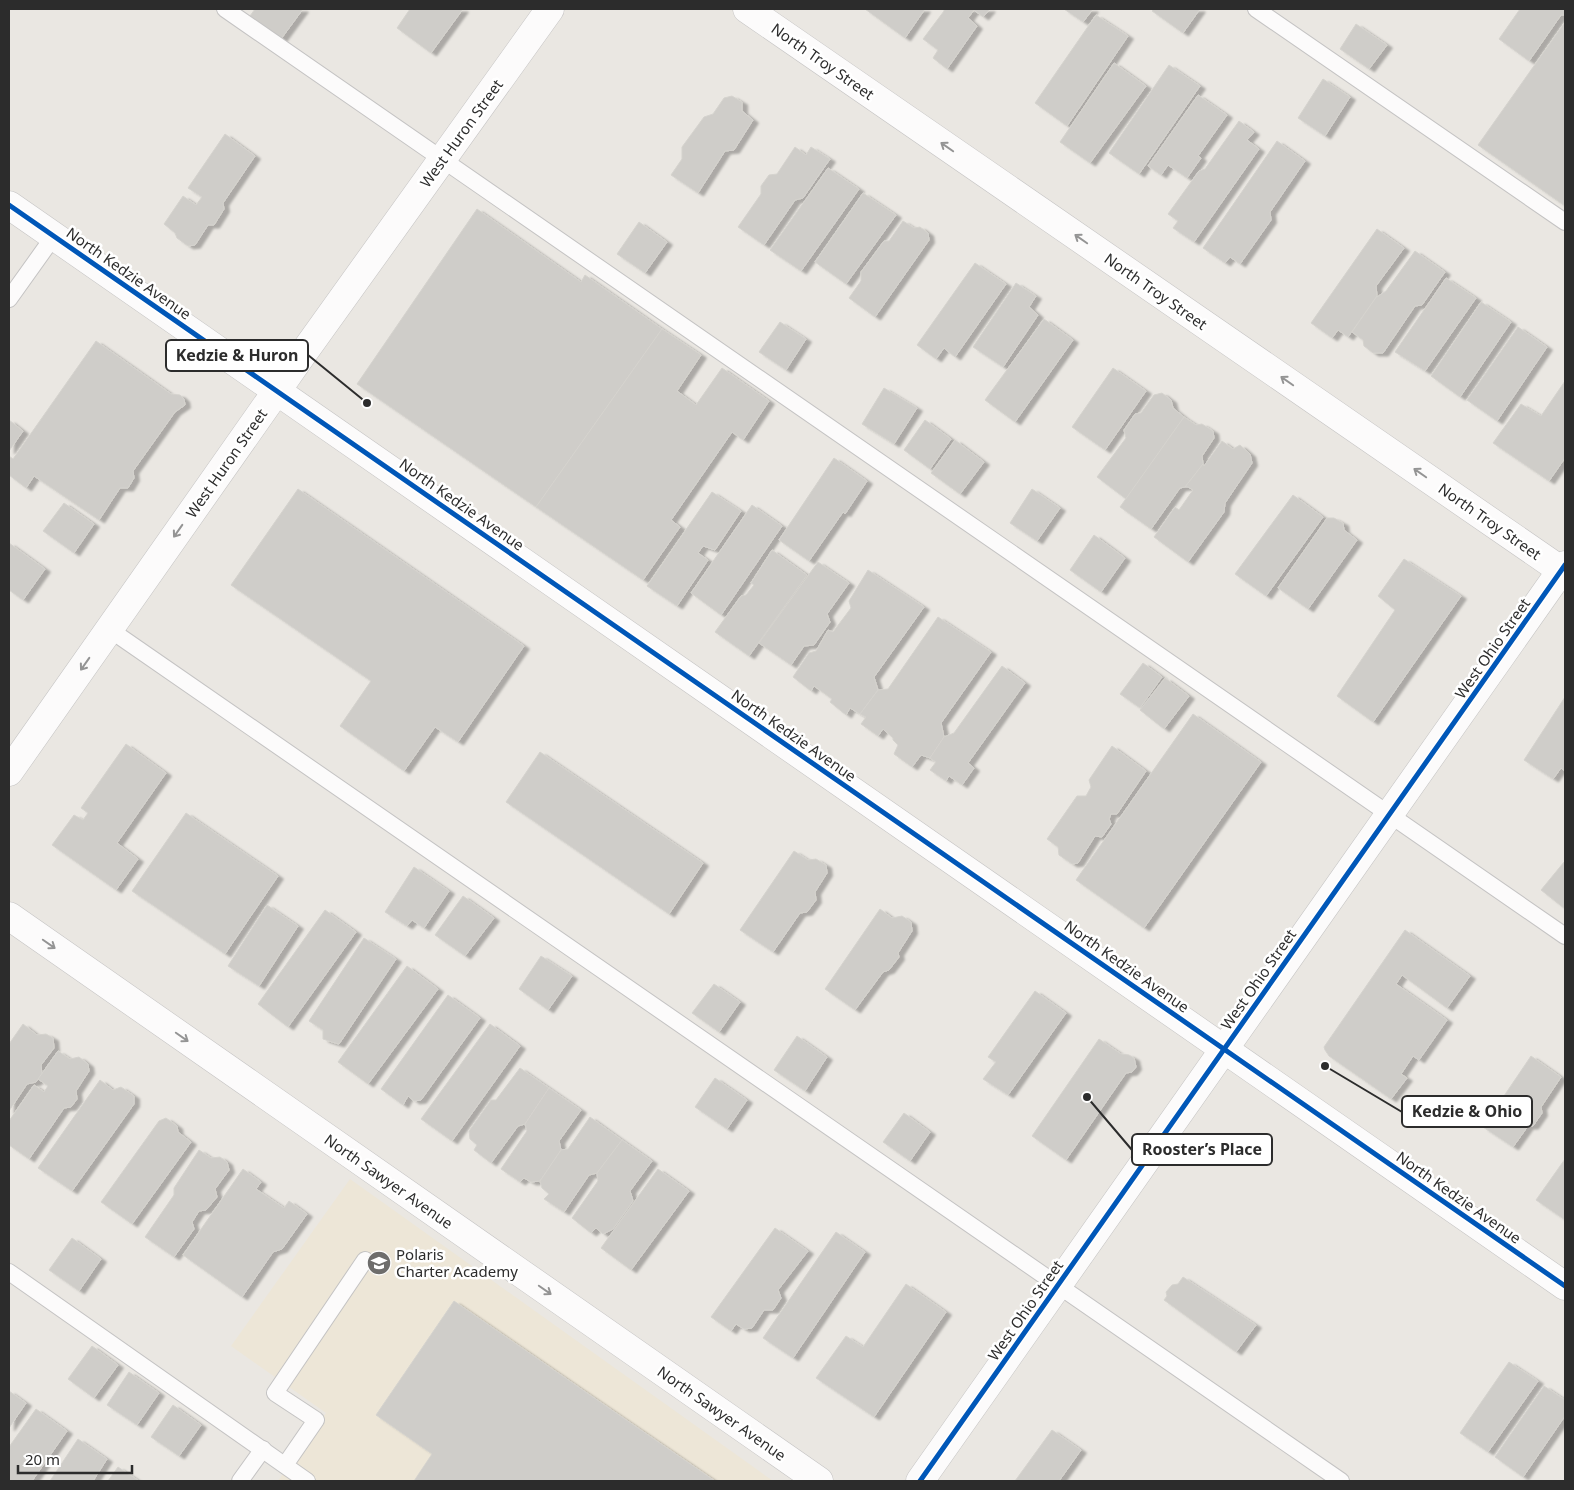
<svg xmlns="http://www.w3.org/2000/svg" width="1574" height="1490" font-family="'Noto Sans',sans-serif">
  <defs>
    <filter id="shadow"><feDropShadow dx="5.5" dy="3" stdDeviation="1" flood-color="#0004"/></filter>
  </defs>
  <rect width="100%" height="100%" fill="#eae7e2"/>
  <polygon fill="#ede6d7" points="350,1179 773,1481 278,1481 326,1413 231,1346"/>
  <g fill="#cfcdc9" stroke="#d5d3ce" filter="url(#shadow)">
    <polygon points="255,9 303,9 281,39 250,16"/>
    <polygon points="410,9 463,9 431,53 397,28"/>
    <polygon points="865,9 925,9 905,38"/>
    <polygon points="944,9 990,9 983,17 974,10 968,18 977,26 947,69 933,58 938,50 923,39 944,11"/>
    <polygon points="1064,9 1093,9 1083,22"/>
    <polygon points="1154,9 1200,9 1183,33 1152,11"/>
    <polygon points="1520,9 1565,9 1565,15 1561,15 1529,61 1499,39"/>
    <polygon points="1096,15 1128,36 1067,126 1035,103"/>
    <polygon points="1565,22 1565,206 1478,145"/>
    <polygon points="1356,24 1387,45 1369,69 1340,49"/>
    <polygon points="1114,63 1146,86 1090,163 1060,142"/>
    <polygon points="1169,65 1200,86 1139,174 1109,153"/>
    <polygon points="1323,79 1350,97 1325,136 1298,118"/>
    <polygon points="1198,95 1227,115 1198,156 1201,158 1187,178 1168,165 1161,175 1148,166"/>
    <polygon points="732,96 742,102 742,111 753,120 734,150 725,151 698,193 671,175 682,159 682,147 704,117 713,114 724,98"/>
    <polygon points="1239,121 1254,132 1247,140 1259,149 1194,242 1173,228 1178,221 1168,214 1199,171 1205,169"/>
    <polygon points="225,134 255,156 223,203 224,209 214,225 208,225 195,245 188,246 177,238 175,233 164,224 183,196 196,205 202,197 188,188"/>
    <polygon points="1277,141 1305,161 1270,212 1271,220 1240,264 1230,257 1225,263 1203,248"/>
    <polygon points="795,147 806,155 811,147 830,159 803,198 795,200 764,245 738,227 761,194 761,186 769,175 777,174"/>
    <polygon points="828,168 859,189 801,271 770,250"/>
    <polygon points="863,193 896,215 846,284 815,262"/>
    <polygon points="477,209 581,282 585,275 662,329 536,507 357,384"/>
    <polygon points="903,221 914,228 920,227 928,233 929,240 875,317 849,298 861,281 861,272 884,241 889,241"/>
    <polygon points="639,222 667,242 645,273 617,254"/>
    <polygon points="1377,229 1404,248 1376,286 1377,296 1348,337 1338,330 1332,338 1311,323"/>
    <polygon points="1415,251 1445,272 1422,305 1415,306 1383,353 1373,353 1364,346 1363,340 1352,332 1377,296 1377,297 1386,291"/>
    <polygon points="975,263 1006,284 955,357 944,348 936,359 917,345"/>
    <polygon points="1446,278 1476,298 1425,371 1395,352"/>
    <polygon points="1016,283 1036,296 1029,307 1038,315 1003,367 973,347"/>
    <polygon points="1481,302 1511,322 1460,397 1431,376"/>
    <polygon points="1044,319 1073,340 1015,422 985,400"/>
    <polygon points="780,322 806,339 786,370 759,352"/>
    <polygon points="1518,327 1547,347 1497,421 1467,400"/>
    <polygon points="662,329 701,355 677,391 696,405 722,368 769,401 743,440 732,432 671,520 680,527 643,580 536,507"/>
    <polygon points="96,341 171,394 180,395 184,399 185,405 175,412 133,471 134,478 128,488 120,488 99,520 34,476 26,488 9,475 9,456 13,459"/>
    <polygon points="1113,368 1146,391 1105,450 1072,427"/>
    <polygon points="1565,381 1565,458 1549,481 1493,443 1521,404 1541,416"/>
    <polygon points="884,388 917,408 894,444 862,424"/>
    <polygon points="1162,393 1171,400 1173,408 1184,417 1126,499 1097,477 1126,438 1124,430 1135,414 1141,413 1154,395"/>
    <polygon points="1184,417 1196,425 1202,424 1213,431 1214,438 1202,456 1203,464 1185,487 1180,488 1151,529 1120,507"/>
    <polygon points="9,420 23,431 9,451"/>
    <polygon points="925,420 951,439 930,469 904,450"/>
    <polygon points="955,440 984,462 960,494 931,473"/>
    <polygon points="1222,441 1233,449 1240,445 1250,454 1252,463 1225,503 1224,512 1188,562 1154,537 1175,507 1179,510 1193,490 1188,487 1185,487 1203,464 1204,466"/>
    <polygon points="834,458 867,481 845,514 843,512 809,561 779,540"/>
    <polygon points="298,489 524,646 458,742 435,727 404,771 340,726 371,681 231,585"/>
    <polygon points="1032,489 1060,508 1037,541 1010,523"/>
    <polygon points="712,492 741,511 715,550 703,546 698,553 708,560 677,606 647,586"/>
    <polygon points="1293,495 1323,517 1266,596 1235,574"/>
    <polygon points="64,503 94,524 74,553 43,531"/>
    <polygon points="752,505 782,526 721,615 691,593"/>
    <polygon points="1327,518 1334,518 1343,523 1344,530 1357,540 1308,609 1278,588"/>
    <polygon points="1094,535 1125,558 1101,592 1070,570"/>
    <polygon points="9,543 45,569 23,600 9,590"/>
    <polygon points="772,550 807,575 749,656 715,632 741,596 746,595 754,585 751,583"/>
    <polygon points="1404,559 1461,596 1373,722 1337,696 1395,610 1378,596"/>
    <polygon points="818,562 849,583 827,614 830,622 814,645 804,646 791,665 759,643"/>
    <polygon points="868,570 924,607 874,677 878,690 860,714 850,708 846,715 830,702 832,699 814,686 811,691 793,677 809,653 816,651 828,630 833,632 851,608 849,601"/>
    <polygon points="938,617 991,652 941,723 944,737 930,758 921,755 912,767 894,754 898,745 893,740 893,738 883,729 878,736 861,724 866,717 860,714 878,690 888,689"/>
    <polygon points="1143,663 1162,677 1140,708 1120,694"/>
    <polygon points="1002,666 1025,683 968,763 974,768 962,785 949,776 946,781 930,770 936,762 930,758 944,737 954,733"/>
    <polygon points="1165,678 1189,696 1164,729 1140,710"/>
    <polygon points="1565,697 1565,771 1561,768 1553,779 1524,760"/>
    <polygon points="1193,714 1261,762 1144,928 1076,880"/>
    <polygon points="126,744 166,773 117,843 138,859 116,890 52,845 74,815 83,820 88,813 81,808"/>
    <polygon points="1112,746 1146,771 1117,814 1111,814 1109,819 1111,824 1102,837 1095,836 1078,863 1072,864 1059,855 1058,847 1047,839 1077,796 1086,796 1091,787 1089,780"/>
    <polygon points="540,752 703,863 669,914 506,802"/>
    <polygon points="186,813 278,876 225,954 132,891"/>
    <polygon points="794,851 808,860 816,859 826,865 827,873 815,892 816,900 807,912 800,913 773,952 740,930"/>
    <polygon points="1564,862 1565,862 1565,909 1541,890"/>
    <polygon points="414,867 449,891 424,928 412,920 407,926 385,912"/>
    <polygon points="463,896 494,918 465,956 435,935"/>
    <polygon points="267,905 298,926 259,986 228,966"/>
    <polygon points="880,909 892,918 902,916 911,922 912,931 898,953 899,957 889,970 883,972 855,1010 825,989"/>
    <polygon points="325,910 356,932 288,1027 258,1004"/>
    <polygon points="1405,930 1470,976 1447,1008 1402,975 1396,984 1447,1020 1419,1060 1413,1056 1401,1074 1407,1078 1391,1099 1329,1056 1325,1050 1324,1047"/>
    <polygon points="364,938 396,959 339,1044 332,1042 323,1039 323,1030 309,1021"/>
    <polygon points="541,956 572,976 548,1010 519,989"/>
    <polygon points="407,966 438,989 368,1084 338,1062"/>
    <polygon points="714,984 740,1002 719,1032 692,1013"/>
    <polygon points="1035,991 1066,1013 1008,1095 983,1079 996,1062 988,1057"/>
    <polygon points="448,995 480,1018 421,1100 414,1101 408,1096 403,1105 381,1089"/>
    <polygon points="23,1024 37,1035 46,1034 53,1038 54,1048 41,1065 42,1074 36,1082 27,1084 9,1111 9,1044"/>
    <polygon points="490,1024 520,1046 452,1141 421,1119"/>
    <polygon points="797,1036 827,1057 805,1091 774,1070"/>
    <polygon points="1099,1039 1121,1054 1129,1055 1134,1058 1136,1067 1132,1072 1126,1073 1066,1160 1032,1136"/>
    <polygon points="58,1051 70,1059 79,1057 88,1064 89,1071 76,1091 77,1099 71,1107 64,1108 29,1159 9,1145 9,1121 34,1085 44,1092 48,1086 38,1079"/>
    <polygon points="1531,1056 1561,1077 1541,1107 1542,1113 1533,1126 1528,1126 1513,1147 1483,1127"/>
    <polygon points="520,1068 549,1088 525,1124 518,1126 491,1163 474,1150 477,1145 470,1139 469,1131 491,1100 496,1100"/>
    <polygon points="715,1078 747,1100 727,1129 695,1107"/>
    <polygon points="100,1080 113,1090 121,1087 134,1096 134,1104 72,1191 38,1168"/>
    <polygon points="549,1088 581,1110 559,1141 561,1150 540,1181 531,1182 524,1178 520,1182 501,1169 527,1131 525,1124"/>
    <polygon points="904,1113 930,1132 910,1161 883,1142"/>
    <polygon points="590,1117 622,1140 597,1173 589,1175 564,1212 544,1199 549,1194 542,1188 540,1181 561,1150 568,1149"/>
    <polygon points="166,1118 177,1126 178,1132 191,1142 132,1224 101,1202 159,1121"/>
    <polygon points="622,1140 652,1161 630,1191 633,1201 613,1229 603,1234 596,1228 591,1233 572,1218 598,1181 597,1173"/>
    <polygon points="199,1150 211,1158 220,1157 227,1162 229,1170 215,1189 217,1197 206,1210 199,1211 192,1222 194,1229 174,1257 145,1237 174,1195 174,1188"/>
    <polygon points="1565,1159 1565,1220 1536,1200"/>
    <polygon points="243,1169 261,1182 256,1189 284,1208 289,1201 307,1214 282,1249 273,1252 242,1297 183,1255"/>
    <polygon points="658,1169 689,1191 631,1270 601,1248"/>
    <polygon points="775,1228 808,1251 778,1290 781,1298 773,1310 764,1310 752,1328 744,1329 736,1324 731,1331 711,1317"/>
    <polygon points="836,1232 865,1252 793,1358 763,1338"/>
    <polygon points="72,1238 101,1259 79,1291 49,1270"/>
    <polygon points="1183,1277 1256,1325 1236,1352 1164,1300 1167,1296 1166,1292 1172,1285 1178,1284"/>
    <polygon points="906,1284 946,1312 874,1417 816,1378 846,1336 863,1347"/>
    <polygon points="454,1301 587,1393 715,1481 414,1481 432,1454 376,1415"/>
    <polygon points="92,1346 118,1365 94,1398 68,1379"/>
    <polygon points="1509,1362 1538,1381 1488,1452 1460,1433"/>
    <polygon points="129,1372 159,1393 137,1425 107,1405"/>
    <polygon points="1544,1386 1565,1400 1565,1416 1523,1477 1495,1457"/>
    <polygon points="9,1391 26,1403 9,1428"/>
    <polygon points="173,1405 201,1425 179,1456 151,1437"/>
    <polygon points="36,1409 67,1431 32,1481 9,1481 9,1447"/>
    <polygon points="1052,1430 1081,1450 1059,1481 1015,1481"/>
    <polygon points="78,1439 107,1459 93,1481 50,1481"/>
    <polygon points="118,1467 139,1481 108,1481"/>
  </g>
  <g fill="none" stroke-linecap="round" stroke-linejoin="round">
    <g stroke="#c4c3c3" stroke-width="18">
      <g id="service">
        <polyline points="225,9 1565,936"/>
        <polyline points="1256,9 1565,222"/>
        <polyline points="9,299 54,236"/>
        <polyline points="109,629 1341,1481"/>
        <polyline points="9,1272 307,1481"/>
        <polyline points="285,1465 316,1420 275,1393 365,1260"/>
        <polyline points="240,1481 263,1449"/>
      </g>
    </g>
    <g stroke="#c4c3c3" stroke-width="29">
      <g id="minor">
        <polyline points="747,9 1565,573"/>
        <polyline points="9,772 302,355 550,9"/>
        <polyline points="9,916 819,1481"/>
        <polyline points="920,1481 1565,565"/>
      </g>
    </g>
    <g stroke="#c4c3c3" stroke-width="29">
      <polyline id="secondary" points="9,205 1565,1286"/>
    </g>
    <use href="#service" stroke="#fcfbfb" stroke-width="16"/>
    <use href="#minor" stroke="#fcfbfb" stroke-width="28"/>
    <use href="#secondary" stroke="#fcfbfb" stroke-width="28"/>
    <g stroke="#fff" stroke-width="8">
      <g id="cycleway">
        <polyline points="9,205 1565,1286"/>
        <polyline points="920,1481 1565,565"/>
      </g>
    </g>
    <use href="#cycleway" stroke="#0057b8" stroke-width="5"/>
  </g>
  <defs><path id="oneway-shaft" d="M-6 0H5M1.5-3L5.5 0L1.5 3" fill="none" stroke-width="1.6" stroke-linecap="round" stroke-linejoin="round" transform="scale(1.25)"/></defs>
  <g stroke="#949494">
    <use href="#oneway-shaft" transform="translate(947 147) rotate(-145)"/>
    <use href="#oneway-shaft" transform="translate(1081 239) rotate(-145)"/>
    <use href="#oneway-shaft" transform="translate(1287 381) rotate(-145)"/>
    <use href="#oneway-shaft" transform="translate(1420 473) rotate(-145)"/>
    <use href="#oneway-shaft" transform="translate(178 531) rotate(125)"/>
    <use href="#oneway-shaft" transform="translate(85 664) rotate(125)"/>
    <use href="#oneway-shaft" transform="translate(49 944) rotate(35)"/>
    <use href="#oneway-shaft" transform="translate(182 1037) rotate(35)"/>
    <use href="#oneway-shaft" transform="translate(545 1290) rotate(35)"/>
  </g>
  <defs>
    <g id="school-disc" transform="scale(1.25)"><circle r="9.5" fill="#6e6d6c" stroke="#fff"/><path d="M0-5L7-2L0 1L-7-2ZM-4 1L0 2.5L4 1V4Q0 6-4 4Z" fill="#fff"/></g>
  </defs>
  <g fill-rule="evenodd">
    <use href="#school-disc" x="379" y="1263"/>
  </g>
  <g text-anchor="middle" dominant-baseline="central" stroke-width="5" stroke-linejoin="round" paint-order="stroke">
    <g font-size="15" fill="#2c2c2c" stroke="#fff">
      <text transform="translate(823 61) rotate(35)">North Troy Street</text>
      <text transform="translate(461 133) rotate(-54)">West Huron Street</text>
      <text transform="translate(129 273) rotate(35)">North Kedzie Avenue</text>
      <text transform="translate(1156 291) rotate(35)">North Troy Street</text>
      <text transform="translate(226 463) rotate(-55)">West Huron Street</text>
      <text transform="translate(462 504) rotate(35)">North Kedzie Avenue</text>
      <text transform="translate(1490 521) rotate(35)">North Troy Street</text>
      <text transform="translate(1492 648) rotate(-55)">West Ohio Street</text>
      <text transform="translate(794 735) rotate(35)">North Kedzie Avenue</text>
      <text transform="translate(1127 966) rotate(35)">North Kedzie Avenue</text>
      <text transform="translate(1258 979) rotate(-55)">West Ohio Street</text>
      <text transform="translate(389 1181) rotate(35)">North Sawyer Avenue</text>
      <text transform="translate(1459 1197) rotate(35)">North Kedzie Avenue</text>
      <text transform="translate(1025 1310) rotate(-55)">West Ohio Street</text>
      <text transform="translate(722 1413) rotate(35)">North Sawyer Avenue</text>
    </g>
    <g font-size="15" fill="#2c2c2c" stroke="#fff" text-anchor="start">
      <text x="396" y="1254">Polaris<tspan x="396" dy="17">Charter Academy</tspan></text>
    </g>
  </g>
  <path fill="none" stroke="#2c2c2c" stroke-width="2" d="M367 403L308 355M1325 1066L1402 1112M1087 1097L1132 1150"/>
  <g fill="#2c2c2c" stroke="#fff" stroke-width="2">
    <circle cx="367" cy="403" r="5"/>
    <circle cx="1325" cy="1066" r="5"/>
    <circle cx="1087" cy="1097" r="5"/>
  </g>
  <g fill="#fff" stroke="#2c2c2c" stroke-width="2">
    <rect x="166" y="340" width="142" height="31" rx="5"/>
    <rect x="1402" y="1096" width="130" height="31" rx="5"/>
    <rect x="1132" y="1134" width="140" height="31" rx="5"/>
  </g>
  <g font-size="16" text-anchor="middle" font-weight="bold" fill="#2c2c2c">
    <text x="237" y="361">Kedzie &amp; Huron</text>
    <text x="1467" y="1117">Kedzie &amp; Ohio</text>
    <text x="1202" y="1155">Rooster’s Place</text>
  </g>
  <rect width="1574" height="1490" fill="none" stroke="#2c2c2c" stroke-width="20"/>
  <path d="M18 1465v8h114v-8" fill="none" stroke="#2c2c2c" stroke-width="2.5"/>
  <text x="25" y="1465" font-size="15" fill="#2c2c2c" stroke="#ffffff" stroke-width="4" paint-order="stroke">20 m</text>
</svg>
